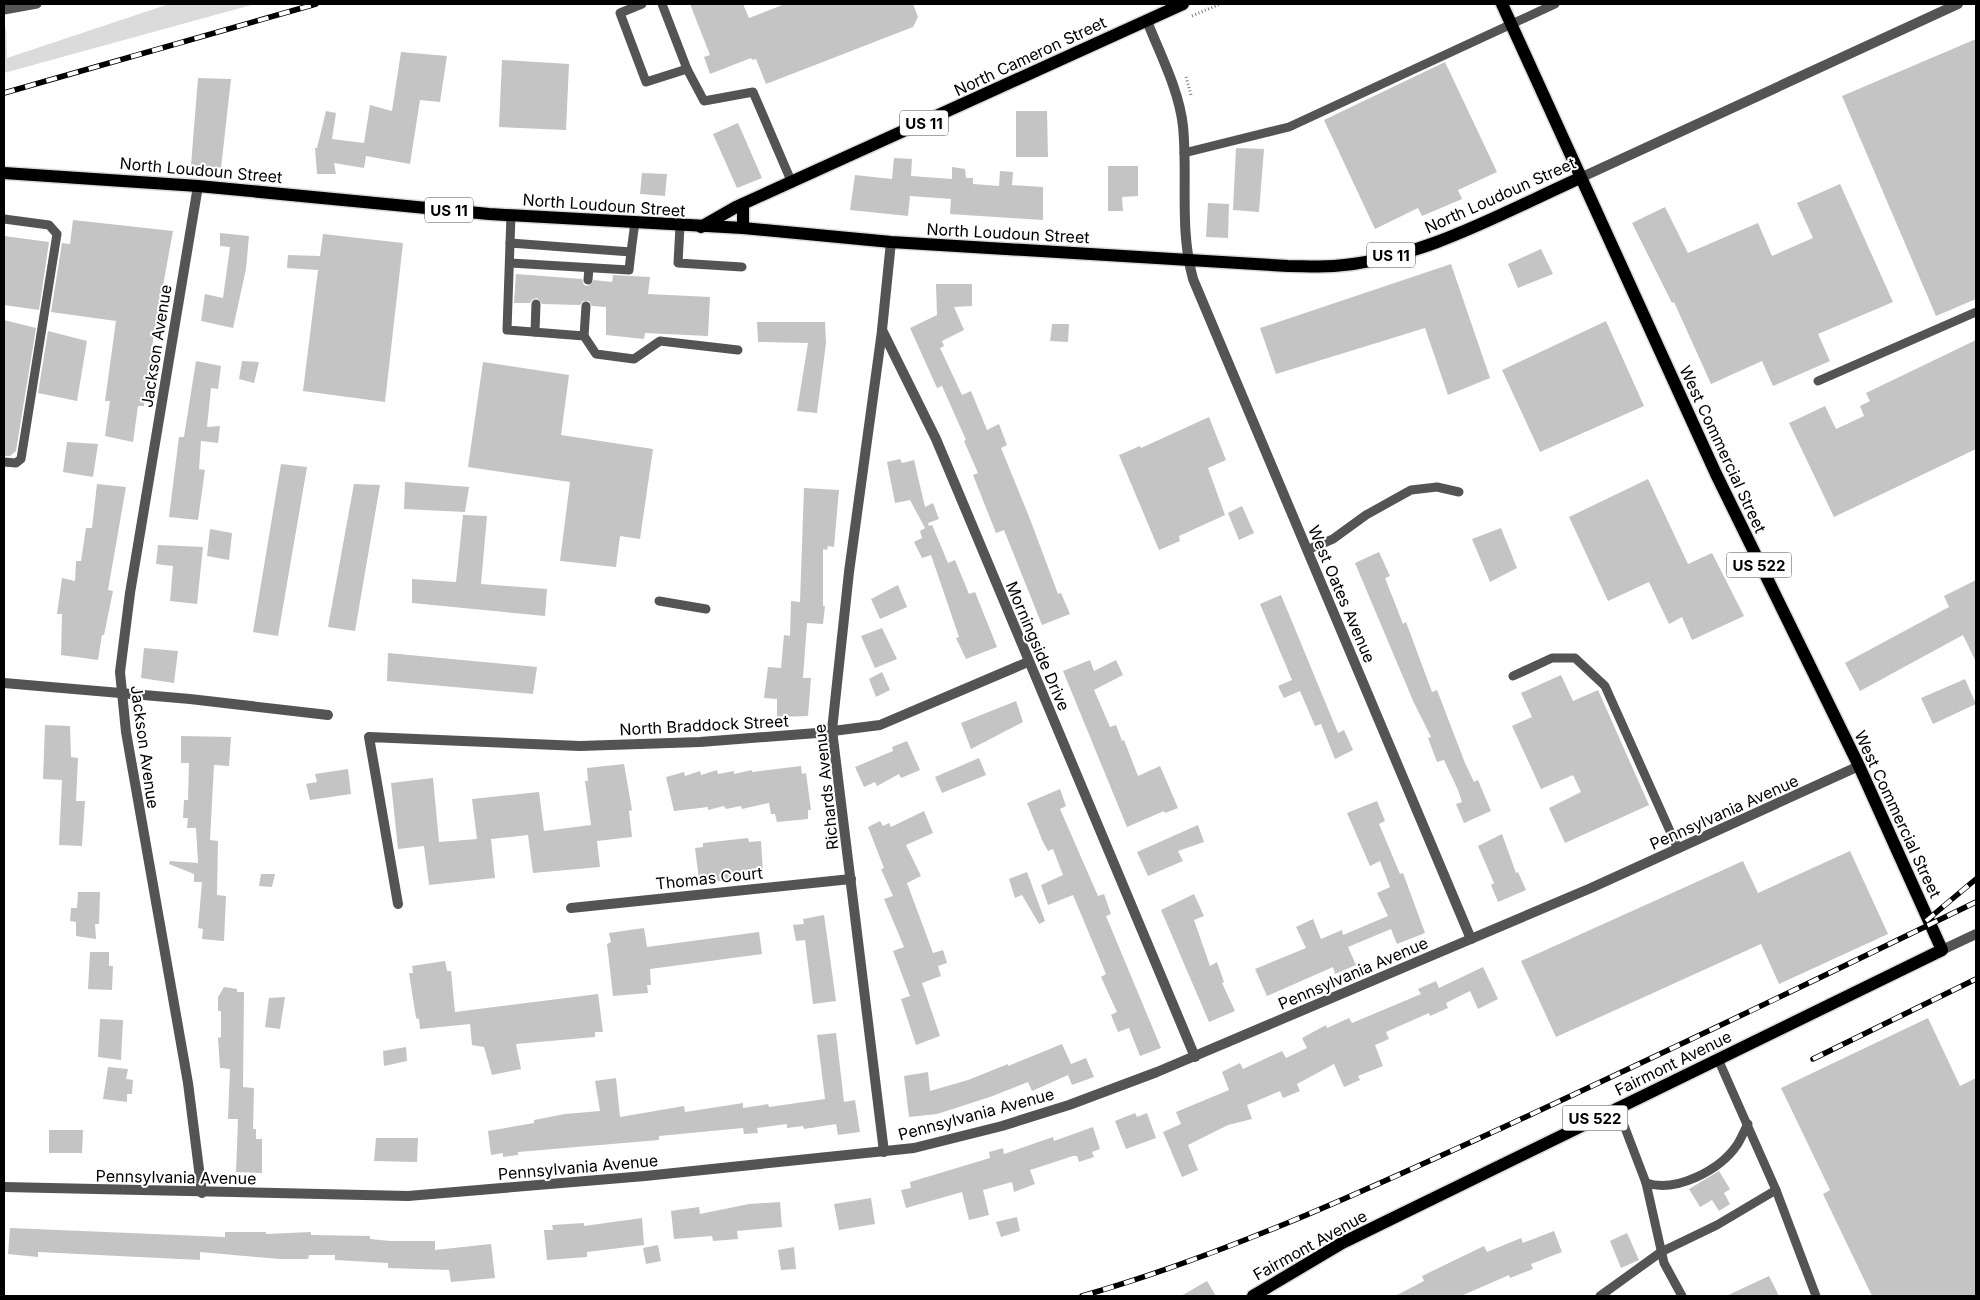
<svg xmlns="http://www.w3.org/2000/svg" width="1980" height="1300" font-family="Inter,sans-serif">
  <rect width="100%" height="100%" fill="#fff"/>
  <polygon fill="#dbdbdb" points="169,4 255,4 4,73 4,29 6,28 7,58"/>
  <g fill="#c4c4c4">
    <polygon points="690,4 743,4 749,18 785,4 913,4 918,17 913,27 766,84 756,59 752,60 751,58 710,74 704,57 710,55"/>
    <polygon points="1976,39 1976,299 1936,316 1842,96"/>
    <polygon points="401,52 447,56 440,102 420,100 410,164 366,156 364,168 334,163 336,174 317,174 315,148 317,148 326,111 336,113 332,139 364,143 370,105 392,111"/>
    <polygon points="502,60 569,64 566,130 499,127"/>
    <polygon points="1445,62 1497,172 1458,190 1462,199 1422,216 1418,208 1375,229 1324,120"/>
    <polygon points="198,78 231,79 221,168 191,165"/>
    <polygon points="1016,111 1047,111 1048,157 1016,157"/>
    <polygon points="738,123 762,178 737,188 713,134"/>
    <polygon points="1236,148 1264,149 1259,212 1233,210"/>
    <polygon points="894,158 912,159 911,176 952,179 952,167 965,169 966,178 973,178 973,184 999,186 1000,171 1013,172 1012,185 1043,187 1043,220 950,214 951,199 910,196 908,216 850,210 855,175 892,179"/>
    <polygon points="1108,166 1138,166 1138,196 1122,197 1123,211 1108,211"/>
    <polygon points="642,173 667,174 665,196 640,194"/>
    <polygon points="1840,184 1893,302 1818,334 1830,361 1773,386 1762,361 1711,384 1674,302 1672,303 1632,223 1665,207 1688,253 1758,223 1772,256 1813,238 1797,203"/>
    <polygon points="1208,203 1229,204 1228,238 1206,237"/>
    <polygon points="73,220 173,231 153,340 144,406 138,406 133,442 105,436 110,401 105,401 116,321 51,312 62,243 70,244"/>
    <polygon points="220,233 249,236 246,269 233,328 201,321 205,294 223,298 230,247 220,246"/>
    <polygon points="323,234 403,243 385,402 303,391 318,270 287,268 288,255 320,256"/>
    <polygon points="4,236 49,242 39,310 4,305"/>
    <polygon points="1541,249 1553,274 1518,288 1508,264"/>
    <polygon points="1451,264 1490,378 1448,395 1425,328 1276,374 1260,328"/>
    <polygon points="516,274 582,279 584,285 588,286 594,280 612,282 613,275 650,277 648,294 710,297 708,336 645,333 644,339 606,335 606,307 592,306 589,301 583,301 580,305 542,304 537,298 533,299 530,303 514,303"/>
    <polygon points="936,284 972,284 972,306 954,307 964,330 942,341 944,346 940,348 962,395 971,391 987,430 999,424 1007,445 1001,448 1030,519 1058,594 1061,593 1070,614 1042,625 1004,530 996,533 973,475 978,473 964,441 966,440 942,386 937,388 910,328 937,315"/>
    <polygon points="4,320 36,328 16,451 10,456 4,456"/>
    <polygon points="1606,321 1644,406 1540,452 1502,370"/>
    <polygon points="757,322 825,322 826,343 817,413 797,411 808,343 758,342"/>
    <polygon points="1052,324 1069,324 1068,342 1050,341"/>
    <polygon points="48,331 87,341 77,401 38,393"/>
    <polygon points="1976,340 1976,449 1834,517 1789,423 1825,406 1836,429 1864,416 1860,406 1870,401 1866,393"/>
    <polygon points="196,361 221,366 218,389 211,388 207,427 220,426 218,443 201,441 199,469 205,470 198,520 169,517 179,437 184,437"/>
    <polygon points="242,361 259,362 254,383 239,379"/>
    <polygon points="483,362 569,375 561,435 653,449 640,539 620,536 616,567 560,561 570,482 468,467"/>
    <polygon points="1209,417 1226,460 1208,468 1225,515 1179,536 1180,541 1159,550 1119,455 1140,446 1141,448"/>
    <polygon points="67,442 98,444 93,477 63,472"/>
    <polygon points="900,459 902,463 914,460 925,507 933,503 939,519 928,523 929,526 932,525 948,563 955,560 969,594 975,592 997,647 966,659 956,638 959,637 931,555 922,558 914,542 922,538 920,531 927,527 925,528 910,500 895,503 887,462"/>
    <polygon points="281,464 307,467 278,636 253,632"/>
    <polygon points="1648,479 1688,564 1712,553 1744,616 1692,640 1682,617 1669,624 1649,582 1608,601 1569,517"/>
    <polygon points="405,482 469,487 465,512 404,509"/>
    <polygon points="97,484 126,487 108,590 113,591 104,635 102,635 98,660 61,655 62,614 57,614 62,578 75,581 76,561 81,561 86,528 92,528"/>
    <polygon points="354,484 380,485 355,631 328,627"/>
    <polygon points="804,488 839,490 834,547 828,546 827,550 823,549 823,606 825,606 823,624 807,623 803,678 811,678 808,716 777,717 777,699 764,698 768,667 781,668 784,635 790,636 791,601 800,602"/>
    <polygon points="1242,506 1254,533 1239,540 1228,513"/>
    <polygon points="463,515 487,516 481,584 547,589 545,616 412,603 412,579 456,582"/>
    <polygon points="1501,528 1517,568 1490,582 1472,539"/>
    <polygon points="210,529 232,533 229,560 207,556"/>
    <polygon points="158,545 203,547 197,604 170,601 173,566 156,564"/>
    <polygon points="1379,552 1390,576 1385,578 1403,624 1406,622 1432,692 1437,690 1465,763 1474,782 1478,780 1491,811 1464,823 1456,804 1462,802 1458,790 1444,760 1437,762 1428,738 1431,737 1414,703 1355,563"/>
    <polygon points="1976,580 1976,662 1963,635 1860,691 1845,663 1949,607 1944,596"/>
    <polygon points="898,585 907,607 880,619 871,599"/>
    <polygon points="1281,595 1338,733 1344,730 1353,750 1335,759 1321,724 1315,726 1300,691 1284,698 1278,686 1292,680 1260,604"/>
    <polygon points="882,628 897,659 875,668 861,636"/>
    <polygon points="144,648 178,651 174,683 141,678"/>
    <polygon points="388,653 537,667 533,694 387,681"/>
    <polygon points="1090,660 1094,671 1116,660 1123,675 1094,690 1110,727 1116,725 1122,741 1124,740 1138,776 1160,766 1178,808 1165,813 1164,811 1127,827 1063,671"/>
    <polygon points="882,672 890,690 876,697 869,679"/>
    <polygon points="1561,675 1573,701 1598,690 1649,805 1565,843 1549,808 1581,792 1573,775 1541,789 1512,726 1532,717 1521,693"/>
    <polygon points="1965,679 1976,704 1933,724 1921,698"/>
    <polygon points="1016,701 1023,722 971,749 961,723"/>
    <polygon points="45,725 70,726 71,757 78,758 76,801 85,801 82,846 59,845 62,780 43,779"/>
    <polygon points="181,736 231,737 229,766 214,765 210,840 218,841 217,895 226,896 224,941 202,939 203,929 198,928 202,882 194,882 194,874 169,864 170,861 198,863 196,828 187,828 188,818 183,818 184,800 188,800 189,763 181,763"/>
    <polygon points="907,741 920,770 901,778 899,774 877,786 875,782 864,787 855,767 893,751 892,747"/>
    <polygon points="979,758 986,775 942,793 935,777"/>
    <polygon points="624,764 632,810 629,811 632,837 597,841 600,867 533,873 528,835 491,839 495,878 429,885 424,846 398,849 391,783 433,778 439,842 477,839 472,799 539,792 544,831 591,825 585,781 588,781 587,768"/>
    <polygon points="801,766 802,774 806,773 811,810 808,810 808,819 777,822 775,814 771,814 769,803 742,809 741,806 726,809 724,806 708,810 708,807 674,811 666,777 684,772 685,776 700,771 701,775 717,770 718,774 734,771 734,774 752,770 752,772"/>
    <polygon points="348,769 351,794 310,800 306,784 317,782 315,774"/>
    <polygon points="1060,789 1066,806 1060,809 1098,896 1104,894 1111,914 1106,916 1161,1048 1140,1056 1129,1028 1118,1032 1111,1015 1117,1012 1101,977 1106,974 1073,895 1048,905 1041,885 1063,875 1053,849 1048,851 1043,842 1027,803"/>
    <polygon points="1377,801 1385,821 1379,824 1400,874 1403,873 1425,933 1397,944 1391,929 1348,947 1356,965 1335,974 1333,967 1267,996 1255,969 1306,948 1296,927 1313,919 1321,939 1342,930 1343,935 1388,916 1377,893 1390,887 1380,861 1370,866 1347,813"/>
    <polygon points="924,811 933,833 906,845 921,876 907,883 933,953 943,950 947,963 938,966 941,976 922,983 940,1036 916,1045 901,999 910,996 893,951 904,947 884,899 893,896 881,869 884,868 868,827 880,821 883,826 889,823 891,827"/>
    <polygon points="1198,825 1204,842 1178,851 1183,861 1148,876 1137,852"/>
    <polygon points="1502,834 1516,873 1518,872 1526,890 1498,902 1491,885 1494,883 1478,846"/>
    <polygon points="748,838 749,842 761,841 763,873 752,874 752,878 710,882 709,879 699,880 695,848 703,847 703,843"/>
    <polygon points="1850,851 1888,934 1779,984 1761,944 1556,1037 1521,961 1743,861 1758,893"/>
    <polygon points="1027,872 1045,921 1039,924 1022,895 1015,898 1009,879"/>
    <polygon points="261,874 275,874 272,887 259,886"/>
    <polygon points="78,892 100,892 99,924 95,924 96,939 76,936 76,922 70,921 71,908 77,908"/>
    <polygon points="1194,894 1204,916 1194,920 1210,966 1217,962 1224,982 1222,983 1235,1011 1209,1022 1161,910"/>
    <polygon points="824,915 836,1001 813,1004 805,940 796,941 793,925 804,924 803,919"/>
    <polygon points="644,928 647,947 759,932 762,954 650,969 651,985 647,985 648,993 613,996 607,944 611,942 609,933"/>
    <polygon points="90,952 109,952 109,966 113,966 112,990 88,989"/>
    <polygon points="445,961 447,971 451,971 455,1012 598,994 603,1032 595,1032 595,1037 516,1044 521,1069 492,1075 484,1047 472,1045 470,1024 420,1029 419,1019 416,1018 409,973 413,973 412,966"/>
    <polygon points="1483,967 1498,999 1478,1009 1470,991 1446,1003 1448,1008 1430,1016 1429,1013 1386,1032 1389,1039 1375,1045 1383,1066 1358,1076 1360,1080 1344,1087 1334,1064 1297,1084 1300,1091 1283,1098 1280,1091 1247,1105 1252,1119 1228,1125 1188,1145 1198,1170 1182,1177 1163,1132 1181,1124 1176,1112 1229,1090 1222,1072 1240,1063 1243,1069 1282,1051 1286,1058 1307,1048 1302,1038 1326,1025 1327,1028 1349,1018 1352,1023 1421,994 1418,989 1436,981 1439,988"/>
    <polygon points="224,987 237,989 237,992 244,992 243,1087 254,1088 253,1129 256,1129 256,1139 262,1139 262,1173 236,1172 238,1119 228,1119 230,1069 220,1068 218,1038 221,1037 221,1011 218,1011 218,997"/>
    <polygon points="285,997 280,1029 265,1027 269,998"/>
    <polygon points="1928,1018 1960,1086 1976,1078 1976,1296 1872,1296 1823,1194 1830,1190 1781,1088"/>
    <polygon points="100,1019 123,1020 121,1060 98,1057"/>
    <polygon points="836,1033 844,1102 855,1100 860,1132 838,1135 836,1124 804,1129 803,1126 787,1128 787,1124 757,1128 758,1133 744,1134 743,1128 659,1136 659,1140 518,1152 518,1155 503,1157 503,1153 491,1155 488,1131 534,1123 534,1120 565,1114 600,1111 595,1081 616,1078 620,1117 684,1106 685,1112 743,1103 743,1108 768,1104 769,1107 825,1099 817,1035"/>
    <polygon points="1062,1044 1071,1064 1086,1058 1094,1077 1072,1085 1068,1075 1032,1091 1028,1082 990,1097 937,1114 909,1117 904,1076 928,1072 930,1091 968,1080 1008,1064 1008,1066"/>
    <polygon points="406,1047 407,1061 384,1066 383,1051"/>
    <polygon points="108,1067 128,1069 126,1079 133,1080 132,1094 127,1094 127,1102 103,1099"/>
    <polygon points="1135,1113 1137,1117 1147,1113 1156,1138 1126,1149 1115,1121"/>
    <polygon points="1093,1127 1100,1149 1092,1152 1094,1157 1079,1162 1077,1156 1073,1156 1030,1170 1035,1184 1014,1192 1012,1182 983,1190 989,1215 969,1220 962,1192 906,1208 901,1190 911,1188 910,1182 990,1158 989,1152 1003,1148 1004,1154 1053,1137 1054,1141"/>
    <polygon points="49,1130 83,1130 82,1153 49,1153"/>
    <polygon points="376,1138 418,1138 417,1162 374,1161"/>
    <polygon points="1719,1171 1730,1189 1724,1193 1730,1204 1719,1211 1712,1200 1700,1207 1689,1189"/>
    <polygon points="871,1198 875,1224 839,1230 834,1204"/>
    <polygon points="780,1202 782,1227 737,1231 738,1239 713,1241 712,1236 674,1239 671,1211 699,1207 700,1214 749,1204"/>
    <polygon points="1017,1217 1020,1231 1001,1237 996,1222"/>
    <polygon points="642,1218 644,1245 587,1252 587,1257 547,1260 544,1230 553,1230 552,1225 584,1223 584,1226"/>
    <polygon points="10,1228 225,1237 225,1232 266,1232 266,1234 311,1232 311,1235 370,1236 370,1239 390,1241 435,1241 435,1250 491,1244 495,1278 451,1282 449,1270 388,1268 388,1263 335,1260 335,1255 309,1255 308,1259 280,1259 200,1252 200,1260 38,1252 38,1257 8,1254"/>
    <polygon points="1554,1231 1562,1252 1531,1264 1533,1269 1510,1278 1509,1275 1461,1296 1395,1296 1424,1281 1422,1276 1484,1246 1487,1252 1521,1238 1523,1243"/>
    <polygon points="1627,1233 1639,1260 1621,1268 1610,1241"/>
    <polygon points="658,1245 661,1261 646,1264 643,1248"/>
    <polygon points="794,1247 796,1269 781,1270 778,1250"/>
    <polygon points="1769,1276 1779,1296 1726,1296"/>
    <polygon points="1207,1281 1216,1296 1181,1296"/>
  </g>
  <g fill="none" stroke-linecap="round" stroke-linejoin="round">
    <g stroke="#dbdbdb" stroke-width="15">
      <g id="primary">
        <path d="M4 173 198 186 489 214 743 228 891 242 1288 266C1303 266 1318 267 1334 266 1421 260 1502 213 1580 178"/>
        <polyline points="701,227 736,207 1183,4"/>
        <polyline points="743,228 743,204"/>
        <polyline points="1253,1296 1342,1243 1942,950 1859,766 1716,474 1502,4"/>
      </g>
    </g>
    <g stroke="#767676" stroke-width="3" stroke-dasharray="1 2.5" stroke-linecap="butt">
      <polyline points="1192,16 1220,4"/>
      <polyline points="1186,77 1191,95"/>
    </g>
    <g stroke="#545454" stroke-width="9">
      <polyline points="642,4 620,13 646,82 687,69"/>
      <polyline points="662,4 687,69 704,101 753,92 792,183"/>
      <polyline points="4,10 37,4"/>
      <polyline points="1184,153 1289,127 1555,4"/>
      <polyline points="511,215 507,330 584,336 596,354 634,359 660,341 738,350"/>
      <polyline points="4,219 49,225 57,234 21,459 16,463 4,462"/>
      <polyline points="680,226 678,263 742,267"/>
      <polyline points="510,243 631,252 635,222"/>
      <polyline points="510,263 629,270 631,252"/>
      <polyline points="588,280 589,268"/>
      <polyline points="535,332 536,304"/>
      <polyline points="584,336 586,306"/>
      <polyline points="1818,381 1976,312"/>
      <polyline points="1307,550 1333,539 1366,515 1411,490 1437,487 1459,492"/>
      <polyline points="659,601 706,609"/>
      <polyline points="1513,676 1552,658 1575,658 1605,686 1678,849"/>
      <polyline points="1718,1059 1776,1190 1816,1296"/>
      <polyline points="1617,1107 1646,1183 1664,1263 1682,1296"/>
      <path d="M1646 1183C1676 1193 1720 1170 1737 1145 1741 1139 1744 1131 1748 1124"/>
      <polyline points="1600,1296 1661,1252 1717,1225 1776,1190"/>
    </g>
    <g stroke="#545454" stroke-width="10">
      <path d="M1147 21C1160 54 1179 90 1183 126 1188 178 1179 228 1193 279L1471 939"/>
      <polyline points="198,186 130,593 120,672 126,732 188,1083 202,1193"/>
      <polyline points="891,242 882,330 936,439 1195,1057"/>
      <polyline points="882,331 849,572 832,730 884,1152"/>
      <polyline points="4,683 190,699 328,715"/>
      <polyline points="398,904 369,737 580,746 700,742 817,733 880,725 1028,662"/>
      <polyline points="571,908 851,879"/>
      <polyline points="4,1187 408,1196 645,1176 914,1148 1002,1126 1069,1105 1157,1072 1591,888 1859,766"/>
    </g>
    <g stroke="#545454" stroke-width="10">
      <polyline points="1580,178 1958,4"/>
      <polyline points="1942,950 1976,934"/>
    </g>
    <use href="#primary" stroke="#000" stroke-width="12"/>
    <g stroke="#000" stroke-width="5.5">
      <g id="rail">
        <polyline points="4,93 316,4"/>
        <polyline points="1926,921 1976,879"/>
        <polyline points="1813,1059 1976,979"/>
        <path d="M1082 1296C1228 1254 1368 1189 1506 1126 1664 1053 1820 978 1976 902"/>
      </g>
    </g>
    <use href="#rail" stroke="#fff" stroke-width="4" stroke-dasharray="11" stroke-linecap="butt"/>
  </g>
  <g text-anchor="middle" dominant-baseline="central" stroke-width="4" stroke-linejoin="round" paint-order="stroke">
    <g fill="#fff" stroke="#4c4c4c" stroke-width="1">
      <rect x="900" y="110.5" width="48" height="25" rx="4"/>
      <rect x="425" y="197.5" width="48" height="25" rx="4"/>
      <rect x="1367" y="242.5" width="48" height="25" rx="4"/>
      <rect x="1726.5" y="552.5" width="65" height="25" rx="4"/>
      <rect x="1562.5" y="1105.5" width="65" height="25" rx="4"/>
    </g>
    <g font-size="15" font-weight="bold" fill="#000">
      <text x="924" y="123">US 11</text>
      <text x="449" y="210">US 11</text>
      <text x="1391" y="255">US 11</text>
      <text x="1759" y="565">US 522</text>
      <text x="1595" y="1118">US 522</text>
    </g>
    <g font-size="16" fill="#000" stroke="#fff">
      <text transform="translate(1030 56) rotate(-25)">North Cameron Street</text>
      <text transform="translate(201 170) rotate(5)">North Loudoun Street</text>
      <text transform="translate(1500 195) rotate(-24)">North Loudoun Street</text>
      <text transform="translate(604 205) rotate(4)">North Loudoun Street</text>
      <text transform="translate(1008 233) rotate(3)">North Loudoun Street</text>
      <text transform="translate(156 346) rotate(-81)">Jackson Avenue</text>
      <text transform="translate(1723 449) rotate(65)">West Commercial Street</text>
      <text transform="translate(1342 594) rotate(67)">West Oates Avenue</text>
      <text transform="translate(1038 646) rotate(67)">Morningside Drive</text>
      <text transform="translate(704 725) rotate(-3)">North Braddock Street</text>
      <text transform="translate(145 747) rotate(82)">Jackson Avenue</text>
      <text transform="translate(826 787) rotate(-96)">Richards Avenue</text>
      <text transform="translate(1724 812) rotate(-24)">Pennsylvania Avenue</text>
      <text transform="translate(1898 814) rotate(65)">West Commercial Street</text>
      <text transform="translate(709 878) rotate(-6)">Thomas Court</text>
      <text transform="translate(1353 973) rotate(-23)">Pennsylvania Avenue</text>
      <text transform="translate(1673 1063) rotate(-26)">Fairmont Avenue</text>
      <text transform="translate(976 1114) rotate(-15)">Pennsylvania Avenue</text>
      <text transform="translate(578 1167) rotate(-5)">Pennsylvania Avenue</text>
      <text transform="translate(176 1177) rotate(1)">Pennsylvania Avenue</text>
      <text transform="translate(1310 1245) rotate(-29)">Fairmont Avenue</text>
    </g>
  </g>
  <rect width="1980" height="1300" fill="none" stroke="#000000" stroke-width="10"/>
</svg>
